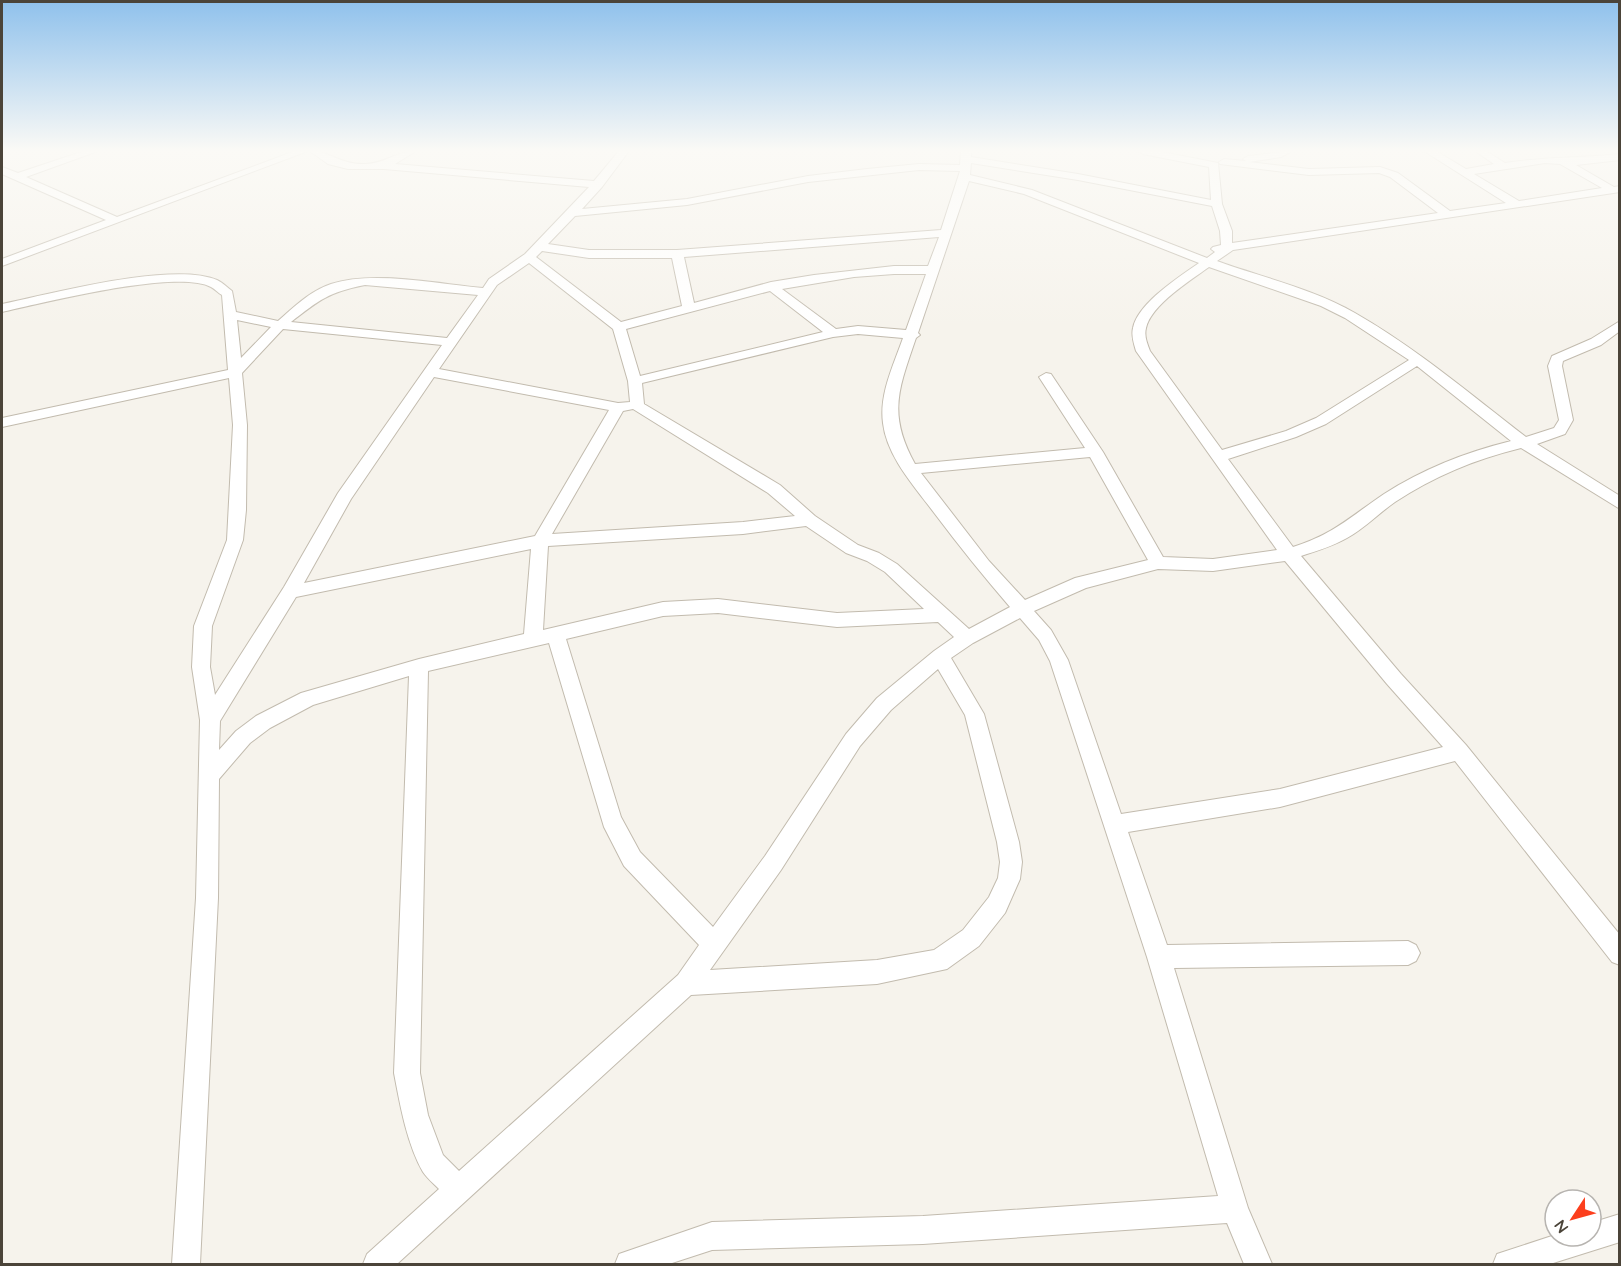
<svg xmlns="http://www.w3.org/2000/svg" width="1621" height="1266" font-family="Quicksand,sans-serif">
  <rect width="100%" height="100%" fill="#f6f3ec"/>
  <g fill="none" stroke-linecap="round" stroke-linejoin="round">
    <g stroke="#c2bbae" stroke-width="2">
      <g id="street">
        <polygon points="84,151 98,151 26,177 117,217 295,151 308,151 2,266 2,259 106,220 2,174 2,167 18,173"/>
        <path d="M310 151C327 150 341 165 365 164 384 164 397 151 416 151L395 164 594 181 619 151H629L602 187 582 209 687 199 808 176 867 169 919 164 960 165 961 151H971V157L1078 174 1211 200 1209 167 1143 154 1138 151H1157L1218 163 1222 204 1232 231V243L1438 213 1390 177 1379 173 1309 175 1220 164 1219 162 1224 159 1246 161 1243 159 1248 156 1292 151 1281 157 1249 162 1309 169 1380 167 1398 173 1450 211 1506 203 1424 151H1436L1466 169 1494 164 1475 151H1486L1505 163C1543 157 1581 158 1620 154V160L1576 165 1614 187 1620 186V192L1233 250 1217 261C1261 277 1314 289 1355 313 1416 348 1470 394 1526 437L1554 428 1559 420 1548 366 1552 356 1591 339 1620 321V331L1601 345 1563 361 1562 366 1573 420 1565 434 1537 444 1620 496V509L1521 448C1476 459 1434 476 1395 502 1379 513 1365 528 1347 538 1333 546 1317 551 1301 556L1401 674 1466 745 1620 935V965L1612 962 1455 761 1280 807 1128 832 1167 945 1408 941 1416 945 1420 953 1416 961 1408 965 1174 968 1248 1208 1272 1264H1244L1227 1223 923 1244 712 1250 669 1264H615L619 1254 712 1222 923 1216 1218 1196 1147 957 1050 661 1039 640 1020 618 973 643 951 658 984 714 1019 842 1022 862 1020 879 1005 913 979 946 947 969 877 984 691 995 397 1264H363L367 1254 439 1189C434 1184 427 1178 423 1172 407 1144 400 1105 394 1073L409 676 313 705 270 728 250 743 219 779 218 898 200 1264H172L196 898 200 720 192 667 194 626 227 540 233 425 229 378 2 427V418L228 370 222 295C218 293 215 289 211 287 176 269 43 303 2 312V304C50 294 173 261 217 280 223 283 228 288 232 291L236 312 278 321C294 307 310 291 331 284 373 270 438 284 483 288L489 279 525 254 589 187 384 169H348L328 164ZM971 163 1078 180 1212 206 1220 231 1221 245 1213 247 1211 249 1215 252 1207 258 1032 190 970 175ZM1545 163 1560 164 1602 188 1519 201 1474 174ZM919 170 960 171 941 230 677 250H589L548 244 575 216 687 205 808 182ZM969 181 1024 194 1199 263C1179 277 1138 303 1133 328 1131 336 1134 344 1136 351L1277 550 1213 559 1163 557 1103 452 1051 374 1046 373 1039 377 1085 448 915 464C887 414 899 388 916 338L920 335 918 333ZM939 237 928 266H894L814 275 771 282 694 303 684 257ZM542 251 589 258H672L682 306 621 322 536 257ZM529 263 613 329 628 381 630 402 618 403 439 369 497 285ZM1209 267 1321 306 1345 318 1409 360 1316 418 1286 431 1222 450 1150 351C1147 343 1144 336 1146 328 1151 305 1191 280 1209 267ZM894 274H926L906 330 858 326 836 329 782 289 854 277ZM365 285 478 295 447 338 291 322C319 300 329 292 365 285ZM770 291 823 332 640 376 626 329ZM237 320 271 327 241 358ZM283 329 442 345 338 493 284 587 215 695 210 667 212 626 243 540 246 510 247 425 242 373ZM858 334 903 338C894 364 879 394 883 423 887 457 915 487 935 514 959 546 984 577 1010 607L969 629 897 564 879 553 858 545 815 516 780 485 644 404 642 383 833 337ZM1417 366 1511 441C1466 452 1423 469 1384 494 1350 517 1334 534 1293 547L1228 459 1296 437 1326 424ZM434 377 609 410 535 536 304 583 351 499ZM633 409 768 493 795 516 743 522 552 534 623 411ZM1090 457 1148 560 1075 578 1025 600 989 561 921 473ZM806 526 846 553 867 561 885 572 924 609 837 613 718 599 663 602 543 630 548 546 743 534ZM531 549 524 634 419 659 301 693 256 716 236 731 219 750 220 721 296 597ZM1285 561 1387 684 1443 747 1280 789 1121 814 1068 660 1051 630 1034 611 1086 588 1158 569 1213 571ZM718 613 837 627 938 622 954 637 934 651 877 698 846 734 765 856 713 927 640 852 621 817 566 639 663 616ZM549 643 604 827 624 866 699 945 678 975 459 1171 443 1155 428 1115 420 1073 428 671ZM938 669 965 715 997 842 1000 862 998 878 989 897 963 930 934 950 877 960 710 970 781 870 860 746 891 710Z"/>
        <polygon points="1620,1214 1620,1242 1550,1264 1493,1264 1497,1254 1555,1235 1591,1236 1591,1223"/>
      </g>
    </g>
    <use href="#street" fill="#fff" fill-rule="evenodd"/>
  </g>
  <linearGradient id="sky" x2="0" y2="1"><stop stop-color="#8fc1ec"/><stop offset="0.46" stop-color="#fbfaf6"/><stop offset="1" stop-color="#fbfaf6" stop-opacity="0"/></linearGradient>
  <rect width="1621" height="328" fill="url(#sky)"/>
  <rect width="1621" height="1266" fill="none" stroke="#4b4439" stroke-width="6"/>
  <g transform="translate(1573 1218) rotate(234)"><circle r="28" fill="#ffffff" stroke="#b7b4b0" stroke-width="1.5"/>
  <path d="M0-4.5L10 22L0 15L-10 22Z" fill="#fc3f1d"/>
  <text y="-9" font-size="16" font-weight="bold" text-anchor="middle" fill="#4b4439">N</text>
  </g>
</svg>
